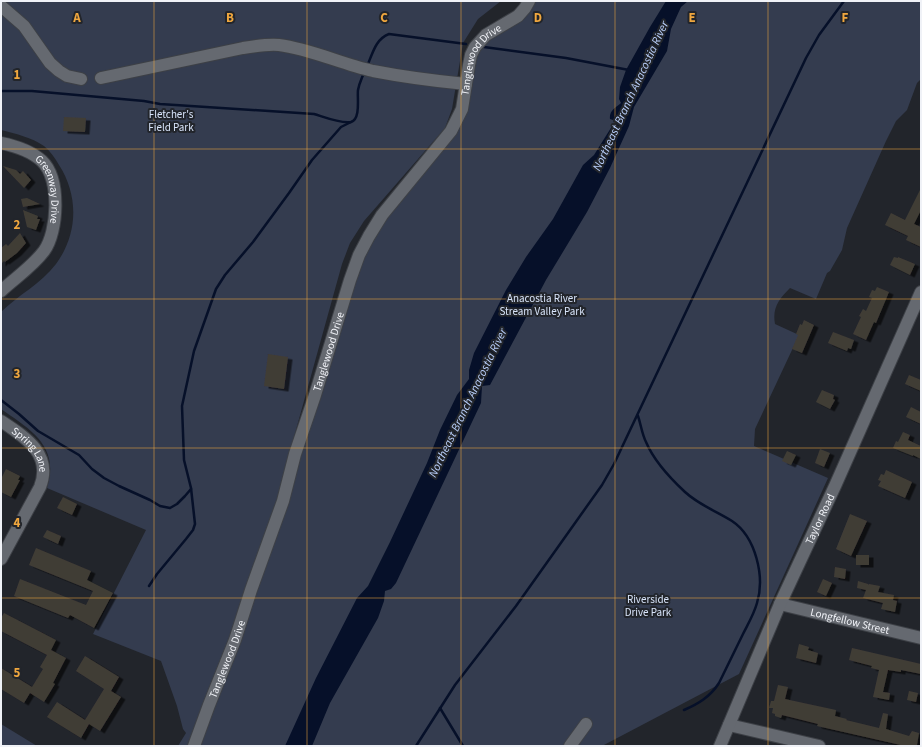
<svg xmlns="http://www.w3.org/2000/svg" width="922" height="747" font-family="'Source Sans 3',sans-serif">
  <defs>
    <filter id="shadow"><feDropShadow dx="4.5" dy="2.5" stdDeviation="0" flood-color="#0009"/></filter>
  </defs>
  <rect width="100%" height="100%" fill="#22252b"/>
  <g fill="#343c4f">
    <path d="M1 1H501L478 19 463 43 452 109 445 128 364 221 350 243 342 264 289 455 281 493 227 645 188 746H178L186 733 183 729 177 706 161 661 93 634 146 530 47 488C60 446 31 430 1 409V312C18 295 41 284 56 264 78 234 79 196 59 165 55 158 50 151 44 146 33 138 14 133 1 130Z"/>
    <path d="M534 1H921V79L917 83 907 110 896 121 886 141 847 228 842 250 830 271 827 273 816 299 790 288C779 299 772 308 775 324L799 335 755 429 754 446 828 478 739 674 602 746H199L352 274 379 224 456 133 475 59 485 40 520 21 531 10Z"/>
    <polygon points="1,724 37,746 1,746"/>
  </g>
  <path fill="#061029" d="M666 1H688L681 7 671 29 667 51 634 107 629 126 610 168 587 212 546 280 490 385 482 386 481 403 396 583 391 589 385 591 384 601 378 618 330 703 312 746H285L316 678 357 598 368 586 390 542 427 463 440 430 457 395 469 379V370L474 353 506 290 526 257 553 219 583 165 594 155 614 123 613 120 610 119C609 111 615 108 621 103L619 99 620 87 626 70 650 27Z"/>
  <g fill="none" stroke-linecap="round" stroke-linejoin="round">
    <g stroke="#061029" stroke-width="2.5">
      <polyline points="484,47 566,58 629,70"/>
      <path d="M368 64C373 52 376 39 389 34L466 44"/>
      <path d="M1 91H32L144 101 160 104 314 114C324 117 341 124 351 122 361 119 357 97 358 90 359 84 361 80 363 75"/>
      <polyline points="1,400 19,414 38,431 79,455 92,469 104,478 119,486 150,500 160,506 170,508 177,504 185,496 191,489"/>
      <path d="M638 416C641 425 642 434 646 442 654 461 671 479 685 492 699 505 716 511 732 521 756 537 765 577 757 603 754 614 748 624 743 634 735 650 727 667 719 683 710 697 698 704 684 710"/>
      <polyline points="149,586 157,574 186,539 193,530 195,524 191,488 184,460 182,406 194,351 216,289 225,275 253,242 289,193 312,160 341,127 351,122"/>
      <polyline points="440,708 463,746"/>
      <polyline points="416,746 455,685 516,606 558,547 602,485 614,464 806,58 819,35 844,1"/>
    </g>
  </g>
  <g fill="#413c36" filter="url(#shadow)">
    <polygon points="64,117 86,118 85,132 63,131"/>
    <polygon points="3,166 16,170 20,174 23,171 31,180 24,188"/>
    <polygon points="921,188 921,210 914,224 921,227 921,247 906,240 908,236 885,225 891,213 905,220"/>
    <polygon points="27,198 40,204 23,207 21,199"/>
    <polygon points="23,210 38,216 37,219 40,219 36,230 27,227"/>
    <polygon points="20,233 26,243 17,253 5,262 4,261 1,264 1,248 6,244 8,246"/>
    <polygon points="894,257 898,258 898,257 915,264 910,275 890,265"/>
    <polygon points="877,287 889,292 876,323 874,322 866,340 853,334 861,317 859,316 863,309 866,311 872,298 869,297 872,290 875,291"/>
    <polygon points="804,320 814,325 802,353 792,349 798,335 796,334 800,324 802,325"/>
    <polygon points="833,332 854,340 851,349 848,348 847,351 828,343"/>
    <polygon points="268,354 288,357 284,389 264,386"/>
    <polygon points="909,375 921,380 921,391 905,384"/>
    <polygon points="822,390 834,395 833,399 835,400 830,409 816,402"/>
    <polygon points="911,407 921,412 921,424 906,417"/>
    <polygon points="903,432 910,435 908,440 921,446 921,459 913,455 913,456 893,448 896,441 898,442"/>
    <polygon points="820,449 830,453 824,467 815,463"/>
    <polygon points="787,451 796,455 791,465 782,461"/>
    <polygon points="6,469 20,476 18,480 20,480 11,497 1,492 1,479"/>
    <polygon points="886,470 912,482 905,498 878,486 881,481 878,480 881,474 884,475"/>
    <polygon points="63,497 77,504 72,515 57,508"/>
    <polygon points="850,514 867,521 851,556 836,549"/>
    <polygon points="47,530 61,536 58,544 43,537"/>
    <polygon points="36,548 91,571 87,580 113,593 94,628 70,615 68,618 14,596 20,579 86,605 93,591 29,565"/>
    <rect x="856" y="555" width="13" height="10"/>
    <polygon points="835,567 846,569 845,579 834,577"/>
    <polygon points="823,579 832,583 826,596 817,592"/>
    <polygon points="858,581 868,584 868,585 869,584 880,586 878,592 894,595 893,600 897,601 895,612 881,609 883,603 863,598 866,590 857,588"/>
    <polygon points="4,613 56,640 51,650 66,658 53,683 55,684 44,702 30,693 24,703 1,689 1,668 32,687 43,669 40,667 47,655 1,631 1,618"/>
    <polygon points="799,644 809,647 808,650 818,653 816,663 796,658"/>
    <polygon points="852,648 921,664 921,674 901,670 901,672 888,670 883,692 890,693 889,700 873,697 879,670 871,668 872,666 849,660"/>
    <polygon points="85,656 119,677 111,691 121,697 100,731 89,724 81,738 47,717 57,702 85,720 104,689 76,671"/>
    <polygon points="778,685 788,687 785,699 836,710 835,716 847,719 846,720 879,728 883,713 888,714 886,729 909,736 912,731 919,733 917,745 905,746 817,726 818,724 782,715 781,718 775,716 775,714 772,713 773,708 769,708 771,701 774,701"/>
    <polygon points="909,691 918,693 916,702 907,700"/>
  </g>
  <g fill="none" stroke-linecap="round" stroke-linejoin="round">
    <g stroke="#3d4046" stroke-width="14">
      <g id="minor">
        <polyline points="1,6 24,26 50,63 59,71 67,76 81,79"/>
        <path d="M101 78 243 48C255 46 267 44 279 45 311 49 341 64 373 71 404 77 435 81 466 84"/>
        <path id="s1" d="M1 143C16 146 31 151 42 161 61 179 58 232 44 251 32 267 15 278 1 291"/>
        <path id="s2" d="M1 421C25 437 53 454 40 487L1 559"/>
        <path id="s3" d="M780 604 921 638"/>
        <polyline points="729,725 819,746"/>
        <path id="s4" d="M194 746 209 705 235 640 251 590 283 501 295 454 315 395 350 280 359 255 369 236 382 215 451 131 462 109 469 65 471 55 475 47 486 35 518 16 525 8 529 1"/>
        <polyline points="570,746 586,724"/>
        <path id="s5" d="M720 746 780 604 835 486 921 292"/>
      </g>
    </g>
    <use href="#minor" stroke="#656970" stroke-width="12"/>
  </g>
  <path fill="none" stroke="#f0a73e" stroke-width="1" stroke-opacity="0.55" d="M154 1V746M307 1V746M461 1V746M615 1V746M768 1V746M1 149H921M1 299H921M1 448H921M1 598H921"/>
  <g text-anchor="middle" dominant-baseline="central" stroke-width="4" stroke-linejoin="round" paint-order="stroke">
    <g font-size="11" fill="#f0f2f7" stroke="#22252b">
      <text stroke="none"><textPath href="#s4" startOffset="753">Tanglewood Drive</textPath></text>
      <text stroke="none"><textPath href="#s1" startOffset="75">Greenway Drive</textPath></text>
      <text stroke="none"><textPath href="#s4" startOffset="417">Tanglewood Drive</textPath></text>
      <text stroke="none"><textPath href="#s2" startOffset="42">Spring Lane</textPath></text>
      <text stroke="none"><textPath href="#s5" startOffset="248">Taylor Road</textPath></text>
      <text stroke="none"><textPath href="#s3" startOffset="72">Longfellow Street</textPath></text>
      <text stroke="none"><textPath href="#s4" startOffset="93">Tanglewood Drive</textPath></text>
    </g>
    <g font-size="11" fill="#d8e4fa" stroke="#22252b">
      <text x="171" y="114">Fletcher's<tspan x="171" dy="13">Field Park</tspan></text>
      <text x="542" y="298">Anacostia River<tspan x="542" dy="13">Stream Valley Park</tspan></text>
      <text x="648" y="599">Riverside<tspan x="648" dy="13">Drive Park</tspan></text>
    </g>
    <g font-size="12" font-style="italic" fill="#b8cefa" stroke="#22252b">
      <text transform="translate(631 96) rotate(-65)">Northeast Branch Anacostia River</text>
      <text transform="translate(468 403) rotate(-64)">Northeast Branch Anacostia River</text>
    </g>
  </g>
  <g font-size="13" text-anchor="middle" font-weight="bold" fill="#f0a73e" stroke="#22252b" stroke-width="4" stroke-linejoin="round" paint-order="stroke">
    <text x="77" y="22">A</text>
    <text x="230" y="22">B</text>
    <text x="384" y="22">C</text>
    <text x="538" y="22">D</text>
    <text x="692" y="22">E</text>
    <text x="845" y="22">F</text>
    <text x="17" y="79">1</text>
    <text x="17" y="229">2</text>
    <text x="17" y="378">3</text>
    <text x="17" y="527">4</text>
    <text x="17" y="677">5</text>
  </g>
  <rect width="922" height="747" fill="none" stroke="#f0f2f7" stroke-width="4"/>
</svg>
